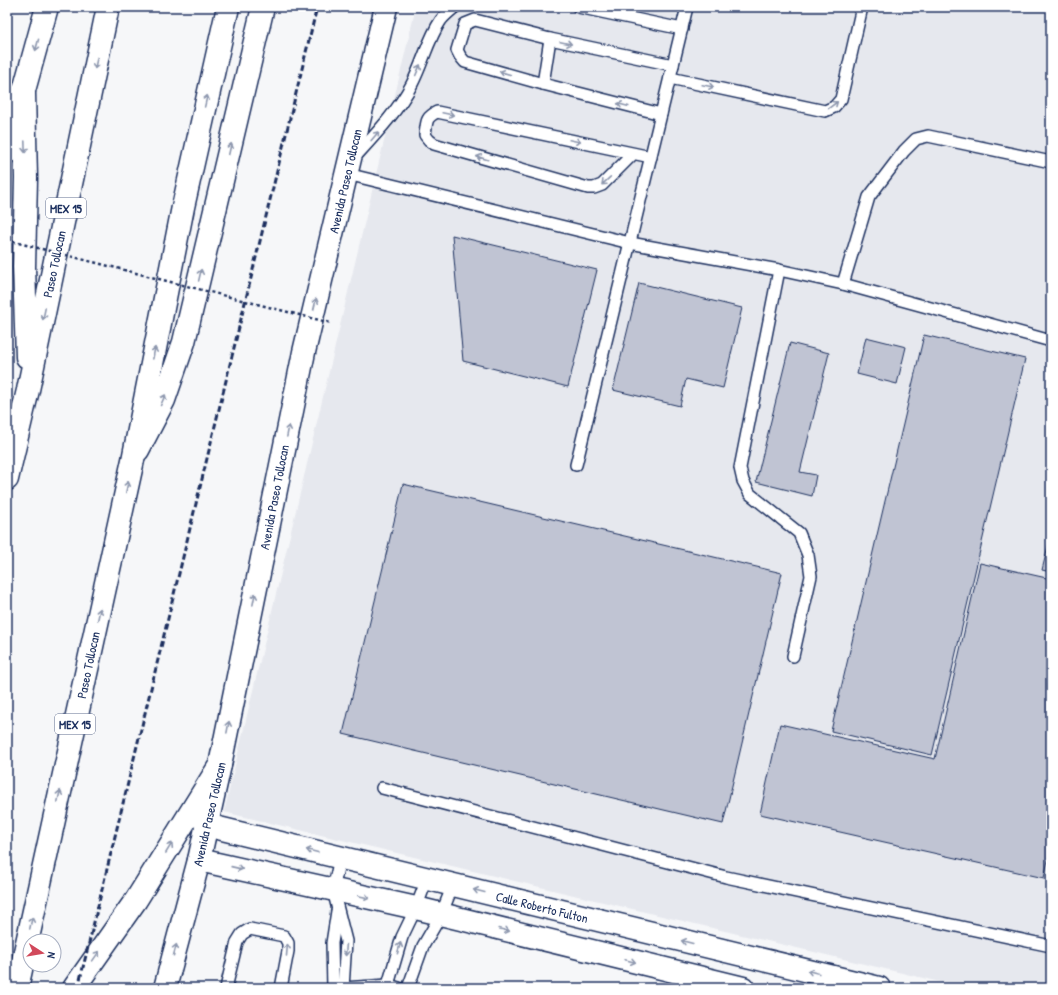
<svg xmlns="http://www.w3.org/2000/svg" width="1058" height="995" font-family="'Patrick Hand',sans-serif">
  <rect width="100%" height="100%" fill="#f6f7f9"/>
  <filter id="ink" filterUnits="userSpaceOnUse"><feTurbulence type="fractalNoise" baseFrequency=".025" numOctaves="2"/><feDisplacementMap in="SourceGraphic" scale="8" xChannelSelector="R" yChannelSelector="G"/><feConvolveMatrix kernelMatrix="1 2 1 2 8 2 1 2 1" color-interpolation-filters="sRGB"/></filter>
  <g filter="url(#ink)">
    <polygon fill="#e6e8ee" points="416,7 1051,7 1051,988 965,988 224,812"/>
    <g fill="#c0c4d3" stroke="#1b2f5e">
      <polygon points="452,235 597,270 568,387 463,361"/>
      <polygon points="639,283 742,308 723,388 686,379 680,406 613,390"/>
      <polygon points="924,335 1025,359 932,755 831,731"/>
      <polygon points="866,337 906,347 897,384 857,374"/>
      <polygon points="790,343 829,353 800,472 816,475 812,496 756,482"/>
      <polygon points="403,484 782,573 723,824 343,734"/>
      <polygon points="1051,534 1051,572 1042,570"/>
      <polygon points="980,563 1051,579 1051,847 1044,878 760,814 780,724 935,759"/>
    </g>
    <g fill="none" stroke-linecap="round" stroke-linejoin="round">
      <g stroke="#1b2f5e" stroke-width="14">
        <g id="service">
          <polyline points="578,7 682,29"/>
          <polyline points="670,78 825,111 834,107 841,99 862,7"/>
          <polyline points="543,84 465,62 460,56 457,50 465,24 475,20 550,39"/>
          <polyline points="7,90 24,94"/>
          <polyline points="661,114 543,84 550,39 673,65"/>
          <path d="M633 154 602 185 594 188H588L434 144 429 140 425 135C427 122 425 118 437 112L651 157"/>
          <path d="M354 158C375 135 398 111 412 84 423 63 428 39 441 20 445 15 450 11 455 7"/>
          <polyline points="347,174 630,243 779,270 843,284 1051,341"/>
          <polyline points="779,270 740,468 743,481 750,494 799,533 808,555 811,576 793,656"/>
          <polyline points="843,284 869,197 904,151 916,139 928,136 1051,162"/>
          <polyline points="576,465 687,7"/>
          <polyline points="382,788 726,877 1051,946"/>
          <polyline points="340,858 333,890 346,941 343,988"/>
          <polyline points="388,985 402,937 416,908 427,879"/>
          <polyline points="226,988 237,942 242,934 250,929 284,936 288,943 288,951 281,988"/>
          <polyline points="333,988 332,943 337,911"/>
          <polyline points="343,988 388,985 399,988"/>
          <polyline points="408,988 423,946 441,915 453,885"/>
        </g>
      </g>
      <g stroke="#1b2f5e" stroke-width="25">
        <g id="minor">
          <polyline points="206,825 879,988"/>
          <polyline points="199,860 416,908 743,988"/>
        </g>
      </g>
      <g stroke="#1b2f5e" stroke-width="25">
        <g id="secondary">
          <polyline points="7,152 47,7"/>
          <polyline points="138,450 164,400 184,342 263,7"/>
          <polyline points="165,988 199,860 220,765 304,352 386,7"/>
        </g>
      </g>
      <g stroke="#1b2f5e" stroke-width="25">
        <g id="trunk">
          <polyline points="24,94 26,178 24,267 27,357"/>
          <polyline points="7,479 28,390 108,7"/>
          <polyline points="17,988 133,460 183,207 228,7"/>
          <polyline points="74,988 81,978 136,900 220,765"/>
        </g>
      </g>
      <use href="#service" stroke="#fff" stroke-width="11"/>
      <use href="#minor" stroke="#fff" stroke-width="22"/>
      <use href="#secondary" stroke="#fff" stroke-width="22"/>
      <use href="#trunk" stroke="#fff" stroke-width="22"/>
      <polyline stroke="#1b2f5e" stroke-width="3" stroke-dasharray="6 3" stroke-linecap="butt" points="78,988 317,7"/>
      <polyline stroke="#1b2f5e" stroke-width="2.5" stroke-dasharray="3 3" stroke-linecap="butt" points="7,240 331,323"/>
    </g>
    <defs><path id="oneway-shaft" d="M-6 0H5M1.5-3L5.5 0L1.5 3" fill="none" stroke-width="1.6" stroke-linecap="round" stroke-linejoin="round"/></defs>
    <g stroke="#8d97ae">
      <use href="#oneway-shaft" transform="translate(566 43) rotate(12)"/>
      <use href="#oneway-shaft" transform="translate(37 45) rotate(105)"/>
      <use href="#oneway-shaft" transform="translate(96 63) rotate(102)"/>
      <use href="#oneway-shaft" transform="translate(418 70) rotate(-67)"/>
      <use href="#oneway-shaft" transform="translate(505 73) rotate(-164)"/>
      <use href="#oneway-shaft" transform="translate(708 86) rotate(12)"/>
      <use href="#oneway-shaft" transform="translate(206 101) rotate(-77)"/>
      <use href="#oneway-shaft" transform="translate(623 105) rotate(-166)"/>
      <use href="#oneway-shaft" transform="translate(833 105) rotate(-37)"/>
      <use href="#oneway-shaft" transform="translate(448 114) rotate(12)"/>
      <use href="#oneway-shaft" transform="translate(375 136) rotate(-50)"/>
      <use href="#oneway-shaft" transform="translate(575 141) rotate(12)"/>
      <use href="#oneway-shaft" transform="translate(25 147) rotate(88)"/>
      <use href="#oneway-shaft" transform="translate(230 149) rotate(-77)"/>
      <use href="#oneway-shaft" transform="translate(482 158) rotate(-164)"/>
      <use href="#oneway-shaft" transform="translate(606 181) rotate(137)"/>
      <use href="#oneway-shaft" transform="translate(200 275) rotate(-77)"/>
      <use href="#oneway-shaft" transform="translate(315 304) rotate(-76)"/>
      <use href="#oneway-shaft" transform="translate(44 314) rotate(102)"/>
      <use href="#oneway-shaft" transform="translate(154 353) rotate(-79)"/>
      <use href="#oneway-shaft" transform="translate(163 400) rotate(-66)"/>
      <use href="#oneway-shaft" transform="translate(288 431) rotate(-79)"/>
      <use href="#oneway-shaft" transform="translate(127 487) rotate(-78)"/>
      <use href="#oneway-shaft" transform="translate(254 599) rotate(-79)"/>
      <use href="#oneway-shaft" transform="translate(99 614) rotate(-78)"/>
      <use href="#oneway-shaft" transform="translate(228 727) rotate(-79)"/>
      <use href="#oneway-shaft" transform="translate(59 796) rotate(-78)"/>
      <use href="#oneway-shaft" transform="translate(169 848) rotate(-58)"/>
      <use href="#oneway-shaft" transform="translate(312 851) rotate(-166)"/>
      <use href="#oneway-shaft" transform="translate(237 868) rotate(13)"/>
      <use href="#oneway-shaft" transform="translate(479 891) rotate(-166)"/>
      <use href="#oneway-shaft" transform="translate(364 897) rotate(12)"/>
      <use href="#oneway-shaft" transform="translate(31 923) rotate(-78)"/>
      <use href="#oneway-shaft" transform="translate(504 930) rotate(14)"/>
      <use href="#oneway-shaft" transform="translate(687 942) rotate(-166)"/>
      <use href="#oneway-shaft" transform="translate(399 948) rotate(-74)"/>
      <use href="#oneway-shaft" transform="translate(175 950) rotate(-75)"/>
      <use href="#oneway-shaft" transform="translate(287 950) rotate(-85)"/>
      <use href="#oneway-shaft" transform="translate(346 950) rotate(94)"/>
      <use href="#oneway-shaft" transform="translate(96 956) rotate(-55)"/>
      <use href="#oneway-shaft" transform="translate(630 961) rotate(14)"/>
      <use href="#oneway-shaft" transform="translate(813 972) rotate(-166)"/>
    </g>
  </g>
  <g text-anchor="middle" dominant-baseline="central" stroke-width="4" stroke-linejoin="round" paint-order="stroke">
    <g fill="#fff" stroke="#5f6d8e" stroke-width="1">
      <rect x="46" y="198" width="40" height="20" rx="3"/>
      <rect x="55" y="714" width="40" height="20" rx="3"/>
    </g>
    <g font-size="12" font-weight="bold" fill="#1b2f5e">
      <text x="66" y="208">MEX 15</text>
      <text x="75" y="724">MEX 15</text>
    </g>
    <g font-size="13" fill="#1b2f5e" stroke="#fff">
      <text transform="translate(345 181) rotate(-77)">Avenida Paseo Tollocan</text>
      <text transform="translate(54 264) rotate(-78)">Paseo Tollocan</text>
      <text transform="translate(274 497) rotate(-79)">Avenida Paseo Tollocan</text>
      <text transform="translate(88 665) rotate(-78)">Paseo Tollocan</text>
      <text transform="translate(209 814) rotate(-77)">Avenida Paseo Tollocan</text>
      <text transform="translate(542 907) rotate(14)">Calle Roberto Fulton</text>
    </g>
  </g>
  <rect width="1058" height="995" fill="none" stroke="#fff" stroke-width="24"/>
  <rect x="12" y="12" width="1034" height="971" fill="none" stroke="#1b2f5e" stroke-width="1.5" filter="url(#ink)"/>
  <g transform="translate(42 953) rotate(102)"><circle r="19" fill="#ffffff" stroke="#a4acbf"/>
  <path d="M0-3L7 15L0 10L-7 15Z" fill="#d1495b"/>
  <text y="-6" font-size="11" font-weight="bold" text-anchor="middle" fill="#1b2f5e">N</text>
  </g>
</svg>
